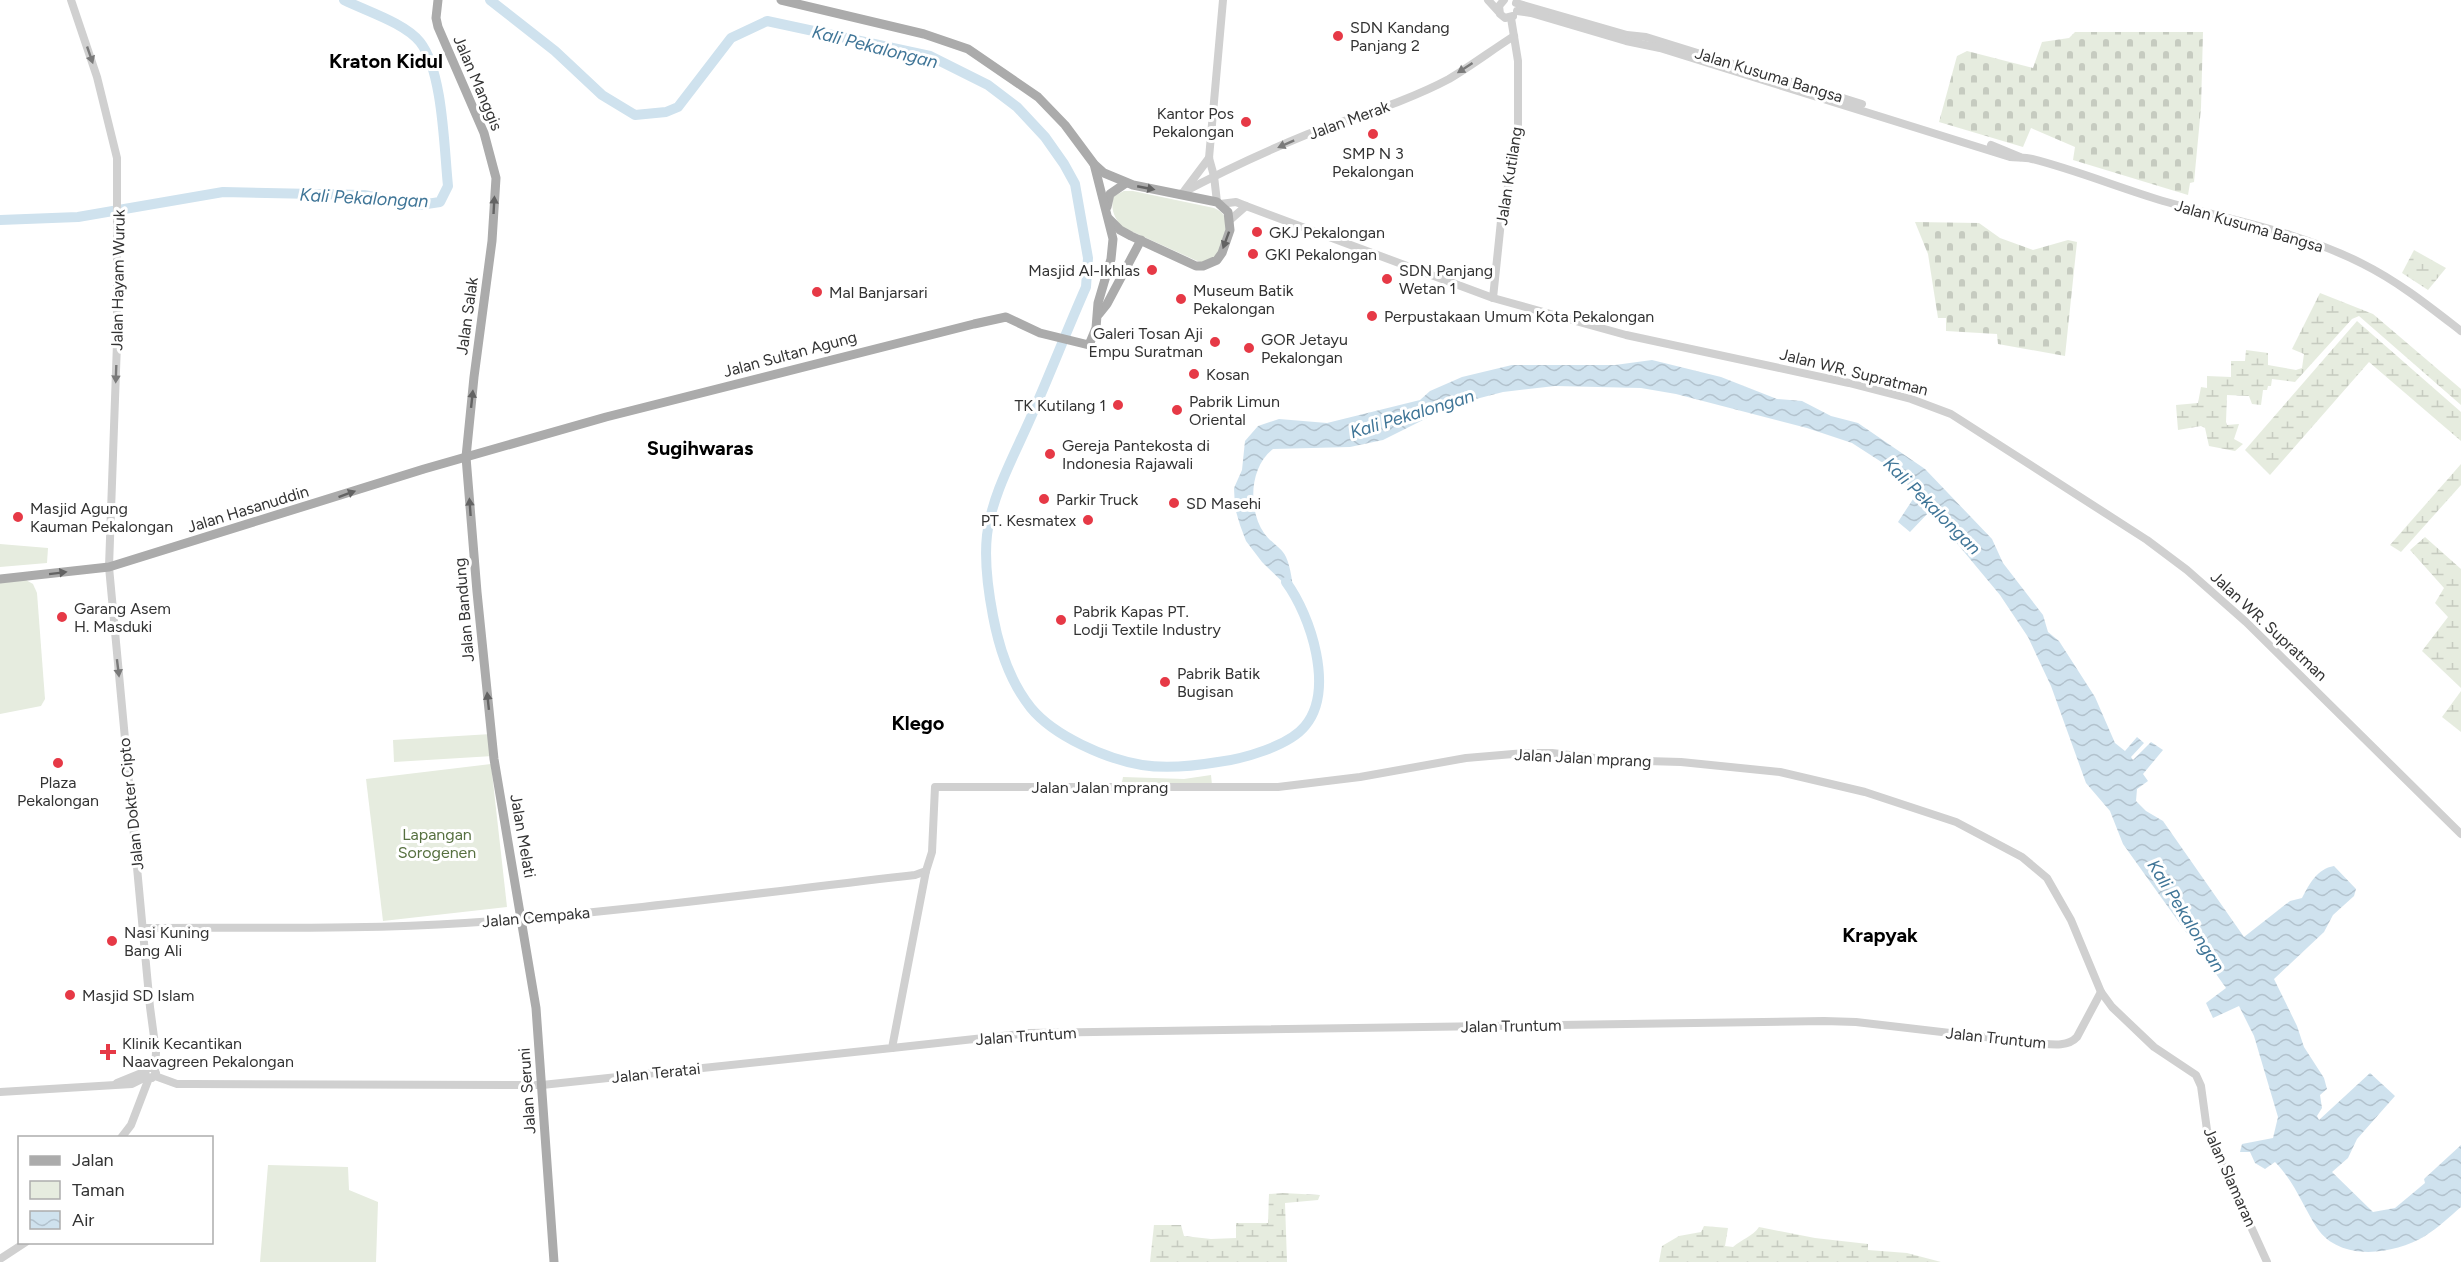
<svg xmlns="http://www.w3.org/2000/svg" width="2461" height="1262" font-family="Figtree,sans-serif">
  <defs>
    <pattern id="wetland-marsh" width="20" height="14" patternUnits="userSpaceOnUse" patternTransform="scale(1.5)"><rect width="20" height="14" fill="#e6ecdf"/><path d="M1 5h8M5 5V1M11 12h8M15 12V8" fill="none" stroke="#c6cbc0"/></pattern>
    <pattern id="cemetery-stones" width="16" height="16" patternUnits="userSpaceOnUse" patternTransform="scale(1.5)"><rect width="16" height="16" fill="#e6ecdf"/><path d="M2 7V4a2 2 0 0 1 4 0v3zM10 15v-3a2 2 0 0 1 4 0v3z" fill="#c6cbc0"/></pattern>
    <pattern id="water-waves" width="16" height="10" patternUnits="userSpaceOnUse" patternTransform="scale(1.5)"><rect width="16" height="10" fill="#cfe2ee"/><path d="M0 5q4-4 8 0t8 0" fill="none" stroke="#b2c2cd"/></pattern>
  </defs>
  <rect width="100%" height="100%" fill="#fff"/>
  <g fill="url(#wetland-marsh)">
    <polygon points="2414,250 2446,268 2428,290 2402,273"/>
    <polygon points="2320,293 2373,314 2461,389 2461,405 2359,316 2352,319 2295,382 2272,379 2271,386 2268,386 2267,390 2263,390 2261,405 2252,404 2249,396 2227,395 2226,422 2227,425 2239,424 2234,439 2243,444 2235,451 2209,446 2205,428 2201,426 2178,430 2176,405 2198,403 2201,387 2207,388 2207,376 2231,377 2231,361 2245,361 2246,350 2268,353 2268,365 2296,370 2302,368 2304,354 2292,349"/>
    <polygon points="2357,321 2461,412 2461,441 2369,362 2270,475 2245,450"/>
    <polygon points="2461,464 2461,485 2401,552 2390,545"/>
    <polygon points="2425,537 2461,569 2461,688 2422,651 2448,617 2435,603 2444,588 2410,550"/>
    <polygon points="2461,691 2461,732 2442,717"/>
    <polygon points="1283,1193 1320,1195 1318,1200 1285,1203 1287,1262 1150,1262 1154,1225 1181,1225 1184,1236 1211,1239 1236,1238 1236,1223 1268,1223 1269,1194"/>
    <path d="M1704 1226 1728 1228 1725 1246 1733 1247C1742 1239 1752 1237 1759 1227L1815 1238 1868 1244V1250L1907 1253 1941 1262H1659L1662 1246 1679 1236 1701 1232Z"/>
  </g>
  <g fill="url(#cemetery-stones)">
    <polygon points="2075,32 2203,32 2201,108 2194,182 2190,183 2188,195 2073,160 2075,147 2031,128 2023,147 1939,122 1957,56 1967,51 2033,68 2042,42 2069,38"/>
    <polygon points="1915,222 1979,223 2000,238 2033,250 2068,240 2077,242 2065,356 1998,344 1997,334 1946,331 1946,318 1938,318 1928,254"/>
  </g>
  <g fill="#e6ecdf">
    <path d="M1124 191H1133L1214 208C1217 209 1220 211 1222 213 1233 225 1221 260 1205 262 1201 263 1198 261 1195 260L1122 227C1114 217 1110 209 1114 196Z"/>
    <polygon points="0,544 48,548 47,563 0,567"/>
    <polygon points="26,580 33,584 37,593 45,699 41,706 0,714 0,583"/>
    <polygon points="491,734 493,756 394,762 393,740"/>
    <polygon points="491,764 507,907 383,921 366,779"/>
    <polygon points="1211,775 1212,785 1122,782 1123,777 1184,779"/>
    <polygon points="268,1165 348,1167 349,1190 378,1202 376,1262 260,1262"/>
  </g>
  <path fill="url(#water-waves)" d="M1652 360 1721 377 1777 399 1802 401 1831 416 1858 423 1925 469 1992 539 2003 563 2043 615 2048 632 2059 641 2095 697 2115 743 2125 751 2137 737 2144 743 2131 757 2133 760 2151 742 2163 750 2143 774 2148 781 2137 789 2136 801 2146 811 2163 821 2244 937 2290 901 2302 898C2310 883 2317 869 2334 866L2356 889 2354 896 2333 915 2324 932 2274 979 2297 1026 2304 1047 2324 1078 2327 1089 2320 1095 2322 1108 2317 1116 2319 1120 2370 1073 2395 1096 2357 1139 2348 1158 2332 1172 2373 1212 2395 1208 2425 1183 2424 1179 2461 1145V1207C2449 1217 2438 1228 2425 1236 2393 1255 2340 1262 2317 1228 2303 1206 2294 1181 2275 1162L2265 1169 2255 1163 2250 1152H2240L2242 1144 2273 1138 2278 1117 2254 1036 2239 1006 2213 1018 2206 1003 2226 988 2123 844 2110 811 2086 783 2051 686 2028 637 2000 595 1930 511 1910 532 1898 522 1917 493 1883 463 1852 443 1807 428 1676 394 1641 388 1555 386 1503 392 1453 405 1383 440 1350 447 1273 449C1249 467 1248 510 1264 533 1270 542 1282 548 1286 557 1291 568 1292 582 1294 593L1262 562 1246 541 1240 525 1235 508 1234 488 1242 470 1245 441 1258 426 1279 419 1327 423 1420 400 1430 391 1462 377 1512 365H1615Z"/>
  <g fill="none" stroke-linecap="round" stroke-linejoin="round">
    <g stroke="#cfe2ee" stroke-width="10">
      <path d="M490 0 555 51 602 95 635 115 666 112 678 107 731 38 767 21 930 56 988 85 1017 107 1045 137 1064 164 1075 184 1088 258 1086 287C1067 330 1050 374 1031 417 1015 454 992 494 987 535 984 562 988 590 993 616 999 648 1010 682 1031 708 1054 736 1106 759 1142 765 1167 769 1194 766 1218 762 1243 759 1289 746 1305 726 1335 690 1311 616 1286 582"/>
      <path d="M0 220 78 217 223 192 364 195 420 205 440 202 448 186C444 148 443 71 420 42 405 23 366 11 344 0"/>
    </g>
    <g stroke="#d0d0d0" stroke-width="8">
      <polyline points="71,0 97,77 117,158 117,343 109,567 150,1007 156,1052 155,1070"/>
      <polyline points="1488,0 1499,12"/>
      <polyline points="1504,0 1499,6 1500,14 1505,18 1513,16"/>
      <polyline points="1516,3 1627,35 1646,37 1862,104"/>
      <path d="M1517 11 1531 13 1626 41 1660 48 2010 157C2017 158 2024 157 2032 159 2076 170 2119 188 2163 201 2230 220 2301 232 2363 264 2399 282 2430 307 2461 331"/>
      <polyline points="1991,145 2020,157"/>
      <polyline points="1185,190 1209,158"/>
      <path d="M1180 194C1221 172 1264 152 1308 134 1355 116 1404 103 1449 79 1471 66 1492 50 1514 36"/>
      <polyline points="1217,202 1214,176 1209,158 1223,0"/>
      <polyline points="1220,204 1236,202 1246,206 1493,298 1626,335 1849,383 1911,399 1951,414 2147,540 2187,570 2246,622 2461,834"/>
      <polyline points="1230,220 1246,206"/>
      <polyline points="1493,298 1501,221 1518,137 1518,61 1511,18"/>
      <path d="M143 928C250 927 358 930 465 923 615 913 765 892 915 875L926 871"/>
      <path d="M892 1048 1029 1033 1824 1021 1856 1022 2036 1043C2049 1044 2067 1048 2077 1037L2101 992"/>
      <polyline points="155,1076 177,1084 190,1084 542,1085 892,1048 926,871 932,852 935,787 1278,787 1360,777 1466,758 1525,753 1552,753 1612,760 1681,762 1780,772 1865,792 1956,822 2022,857 2047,878 2071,920 2101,992 2112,1007 2154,1047 2196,1075 2201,1086 2207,1130 2267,1262"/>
      <polyline points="117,1083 144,1072"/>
      <polyline points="0,1092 132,1084 146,1077 152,1078 156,1073 153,1067 145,1069 146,1077"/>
      <polyline points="121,1138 131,1125 149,1078"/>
      <polyline points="0,1259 26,1242"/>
    </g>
    <g stroke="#ababab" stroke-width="9">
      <polyline points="438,0 436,18 438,27 484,133 496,178 492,241 474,377 466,457 477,592 494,759 536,1008 554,1262"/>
      <polyline points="781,0 924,34 968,49 1038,97 1065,125 1094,164 1104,173 1133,185 1217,202 1228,212 1230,230 1222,253 1217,260 1203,266 1196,266 1131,236 1120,230 1109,219"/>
      <polyline points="1107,207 1110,194 1126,183"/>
      <polyline points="1099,314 1107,304 1141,240"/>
      <polyline points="0,579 109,567 424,469 606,417 974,324 1006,317 1040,333 1089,345 1096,328 1098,303 1111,259 1113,239 1094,164"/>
    </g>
  </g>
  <defs><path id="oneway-solid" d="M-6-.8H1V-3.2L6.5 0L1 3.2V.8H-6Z" transform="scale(1.5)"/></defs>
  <g fill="#7a7a7a">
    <use href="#oneway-solid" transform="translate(90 55) rotate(71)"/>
    <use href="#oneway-solid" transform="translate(1465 68) rotate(147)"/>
    <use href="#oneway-solid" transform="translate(1286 144) rotate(156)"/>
    <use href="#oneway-solid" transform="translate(116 374) rotate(92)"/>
    <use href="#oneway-solid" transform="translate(118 668) rotate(83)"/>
  </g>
  <g fill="#636363">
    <use href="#oneway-solid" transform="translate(1146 188) rotate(11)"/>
    <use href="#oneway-solid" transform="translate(494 205) rotate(-87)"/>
    <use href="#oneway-solid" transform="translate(1226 240) rotate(110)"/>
    <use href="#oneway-solid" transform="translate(472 399) rotate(-84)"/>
    <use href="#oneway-solid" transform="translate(347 494) rotate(-20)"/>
    <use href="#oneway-solid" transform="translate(470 507) rotate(-94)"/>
    <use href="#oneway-solid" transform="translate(58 573) rotate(-7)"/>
    <use href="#oneway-solid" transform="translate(488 701) rotate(-96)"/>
  </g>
  <g fill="#e63946" stroke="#fff" stroke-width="2">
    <circle cx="1338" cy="36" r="6"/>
    <circle cx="1246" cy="122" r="6"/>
    <circle cx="1373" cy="134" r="6"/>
    <circle cx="1257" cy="232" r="6"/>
    <circle cx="1253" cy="254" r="6"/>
    <circle cx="1152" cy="270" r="6"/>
    <circle cx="1387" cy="279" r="6"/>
    <circle cx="817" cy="292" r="6"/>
    <circle cx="1181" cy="299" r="6"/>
    <circle cx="1372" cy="316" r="6"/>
    <circle cx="1215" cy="342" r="6"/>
    <circle cx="1249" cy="348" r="6"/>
    <circle cx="1194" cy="374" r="6"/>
    <circle cx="1118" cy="405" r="6"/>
    <circle cx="1177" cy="410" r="6"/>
    <circle cx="1050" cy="454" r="6"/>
    <circle cx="1044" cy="499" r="6"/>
    <circle cx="1174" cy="503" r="6"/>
    <circle cx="18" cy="517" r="6"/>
    <circle cx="1088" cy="520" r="6"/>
    <circle cx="62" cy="617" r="6"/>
    <circle cx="1061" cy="620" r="6"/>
    <circle cx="1165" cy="682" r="6"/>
    <circle cx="58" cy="763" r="6"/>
    <circle cx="112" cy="941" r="6"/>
    <circle cx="70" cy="995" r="6"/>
    <path d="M105 1043h6v6h6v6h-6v6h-6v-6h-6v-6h6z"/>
  </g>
  <g text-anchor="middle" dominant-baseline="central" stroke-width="6" stroke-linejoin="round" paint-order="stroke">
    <g font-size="16" fill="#333" stroke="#fff" text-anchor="start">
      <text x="1350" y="27">SDN Kandang<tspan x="1350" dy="18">Panjang 2</tspan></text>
      <text x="1234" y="113" text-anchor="end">Kantor Pos<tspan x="1234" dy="18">Pekalongan</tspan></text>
      <text x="1373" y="153" text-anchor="middle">SMP N 3<tspan x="1373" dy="18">Pekalongan</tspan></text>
      <text x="1269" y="232">GKJ Pekalongan</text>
      <text x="1265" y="254">GKI Pekalongan</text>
      <text x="1140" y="270" text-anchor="end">Masjid Al-Ikhlas</text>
      <text x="1399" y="270">SDN Panjang<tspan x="1399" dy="18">Wetan 1</tspan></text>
      <text x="1193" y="290">Museum Batik<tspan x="1193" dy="18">Pekalongan</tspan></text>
      <text x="829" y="292">Mal Banjarsari</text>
      <text x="1384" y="316">Perpustakaan Umum Kota Pekalongan</text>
      <text x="1203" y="333" text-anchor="end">Galeri Tosan Aji<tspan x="1203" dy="18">Empu Suratman</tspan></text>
      <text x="1261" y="339">GOR Jetayu<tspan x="1261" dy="18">Pekalongan</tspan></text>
      <text x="1206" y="374">Kosan</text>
      <text x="1189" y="401">Pabrik Limun<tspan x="1189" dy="18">Oriental</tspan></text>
      <text x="1106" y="405" text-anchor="end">TK Kutilang 1</text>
      <text x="1062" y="445">Gereja Pantekosta di<tspan x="1062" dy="18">Indonesia Rajawali</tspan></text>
      <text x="1056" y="499">Parkir Truck</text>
      <text x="1186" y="503">SD Masehi</text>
      <text x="30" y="508">Masjid Agung<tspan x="30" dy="18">Kauman Pekalongan</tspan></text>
      <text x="1076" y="520" text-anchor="end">PT. Kesmatex</text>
      <text x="74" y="608">Garang Asem<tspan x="74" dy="18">H. Masduki</tspan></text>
      <text x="1073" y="611">Pabrik Kapas PT.<tspan x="1073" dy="18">Lodji Textile Industry</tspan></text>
      <text x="1177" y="673">Pabrik Batik<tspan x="1177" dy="18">Bugisan</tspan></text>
      <text x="58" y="782" text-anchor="middle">Plaza<tspan x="58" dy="18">Pekalongan</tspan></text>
      <text x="124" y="932">Nasi Kuning<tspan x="124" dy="18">Bang Ali</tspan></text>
      <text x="82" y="995">Masjid SD Islam</text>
      <text x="122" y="1043">Klinik Kecantikan<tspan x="122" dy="18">Naavagreen Pekalongan</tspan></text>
    </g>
    <g font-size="16" fill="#333" stroke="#fff">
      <text transform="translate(1769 75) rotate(17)">Jalan Kusuma Bangsa</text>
      <text transform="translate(478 83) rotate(67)">Jalan Manggis</text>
      <text transform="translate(1349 120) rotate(-20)">Jalan Merak</text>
      <text transform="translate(1509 176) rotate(-81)">Jalan Kutilang</text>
      <text transform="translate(2249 226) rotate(16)">Jalan Kusuma Bangsa</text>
      <text transform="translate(118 280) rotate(-89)">Jalan Hayam Wuruk</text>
      <text transform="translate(467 316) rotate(-82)">Jalan Salak</text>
      <text transform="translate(790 354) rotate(-15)">Jalan Sultan Agung</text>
      <text transform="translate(1854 372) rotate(14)">Jalan WR. Supratman</text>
      <text transform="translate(248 509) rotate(-17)">Jalan Hasanuddin</text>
      <text transform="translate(464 610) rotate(-95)">Jalan Bandung</text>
      <text transform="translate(2269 626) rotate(43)">Jalan WR. Supratman</text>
      <text transform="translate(1583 758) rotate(3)">Jalan Jalan mprang</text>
      <text x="1100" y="787">Jalan Jalan mprang</text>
      <text transform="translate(131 804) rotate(-96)">Jalan Dokter Cipto</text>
      <text transform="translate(523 836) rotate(80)">Jalan Melati</text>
      <text transform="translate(536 917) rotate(-5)">Jalan Cempaka</text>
      <text transform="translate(1511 1026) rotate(-1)">Jalan Truntum</text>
      <text transform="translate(1026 1036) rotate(-4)">Jalan Truntum</text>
      <text transform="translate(1996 1038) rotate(6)">Jalan Truntum</text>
      <text transform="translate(656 1073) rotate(-6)">Jalan Teratai</text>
      <text transform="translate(527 1091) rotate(-94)">Jalan Seruni</text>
      <text transform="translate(2230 1177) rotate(66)">Jalan Slamaran</text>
    </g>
    <g font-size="16" fill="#56703f" stroke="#fff">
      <text x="437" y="834">Lapangan<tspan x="437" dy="18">Sorogenen</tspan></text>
    </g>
    <g font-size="18" font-style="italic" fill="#3f7597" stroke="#fff">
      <text transform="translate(875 47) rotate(14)">Kali Pekalongan</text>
      <text transform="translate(364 198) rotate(3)">Kali Pekalongan</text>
      <text transform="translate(1412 414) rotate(-17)">Kali Pekalongan</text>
      <text transform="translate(1932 506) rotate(45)">Kali Pekalongan</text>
      <text transform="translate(2186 916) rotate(58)">Kali Pekalongan</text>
    </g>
    <g font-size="20" font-weight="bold" fill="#000" stroke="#fff">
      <text x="386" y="61">Kraton Kidul</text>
      <text x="700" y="448">Sugihwaras</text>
      <text x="918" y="723">Klego</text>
      <text x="1880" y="935">Krapyak</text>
    </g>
  </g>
  <rect x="18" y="1136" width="195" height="108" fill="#ffffff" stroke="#adadad" stroke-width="1.5"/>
  <rect x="30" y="1156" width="30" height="9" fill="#ababab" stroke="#adadad" stroke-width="1.5"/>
  <text x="72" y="1166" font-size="18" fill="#333333">Jalan</text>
  <rect x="30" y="1181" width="30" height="18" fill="#e6ecdf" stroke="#adadad" stroke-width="1.5"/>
  <text x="72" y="1196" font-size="18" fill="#333333">Taman</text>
  <rect x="30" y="1211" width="30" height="18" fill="url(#water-waves)" stroke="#adadad" stroke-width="1.5"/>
  <text x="72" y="1226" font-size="18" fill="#333333">Air</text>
</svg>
